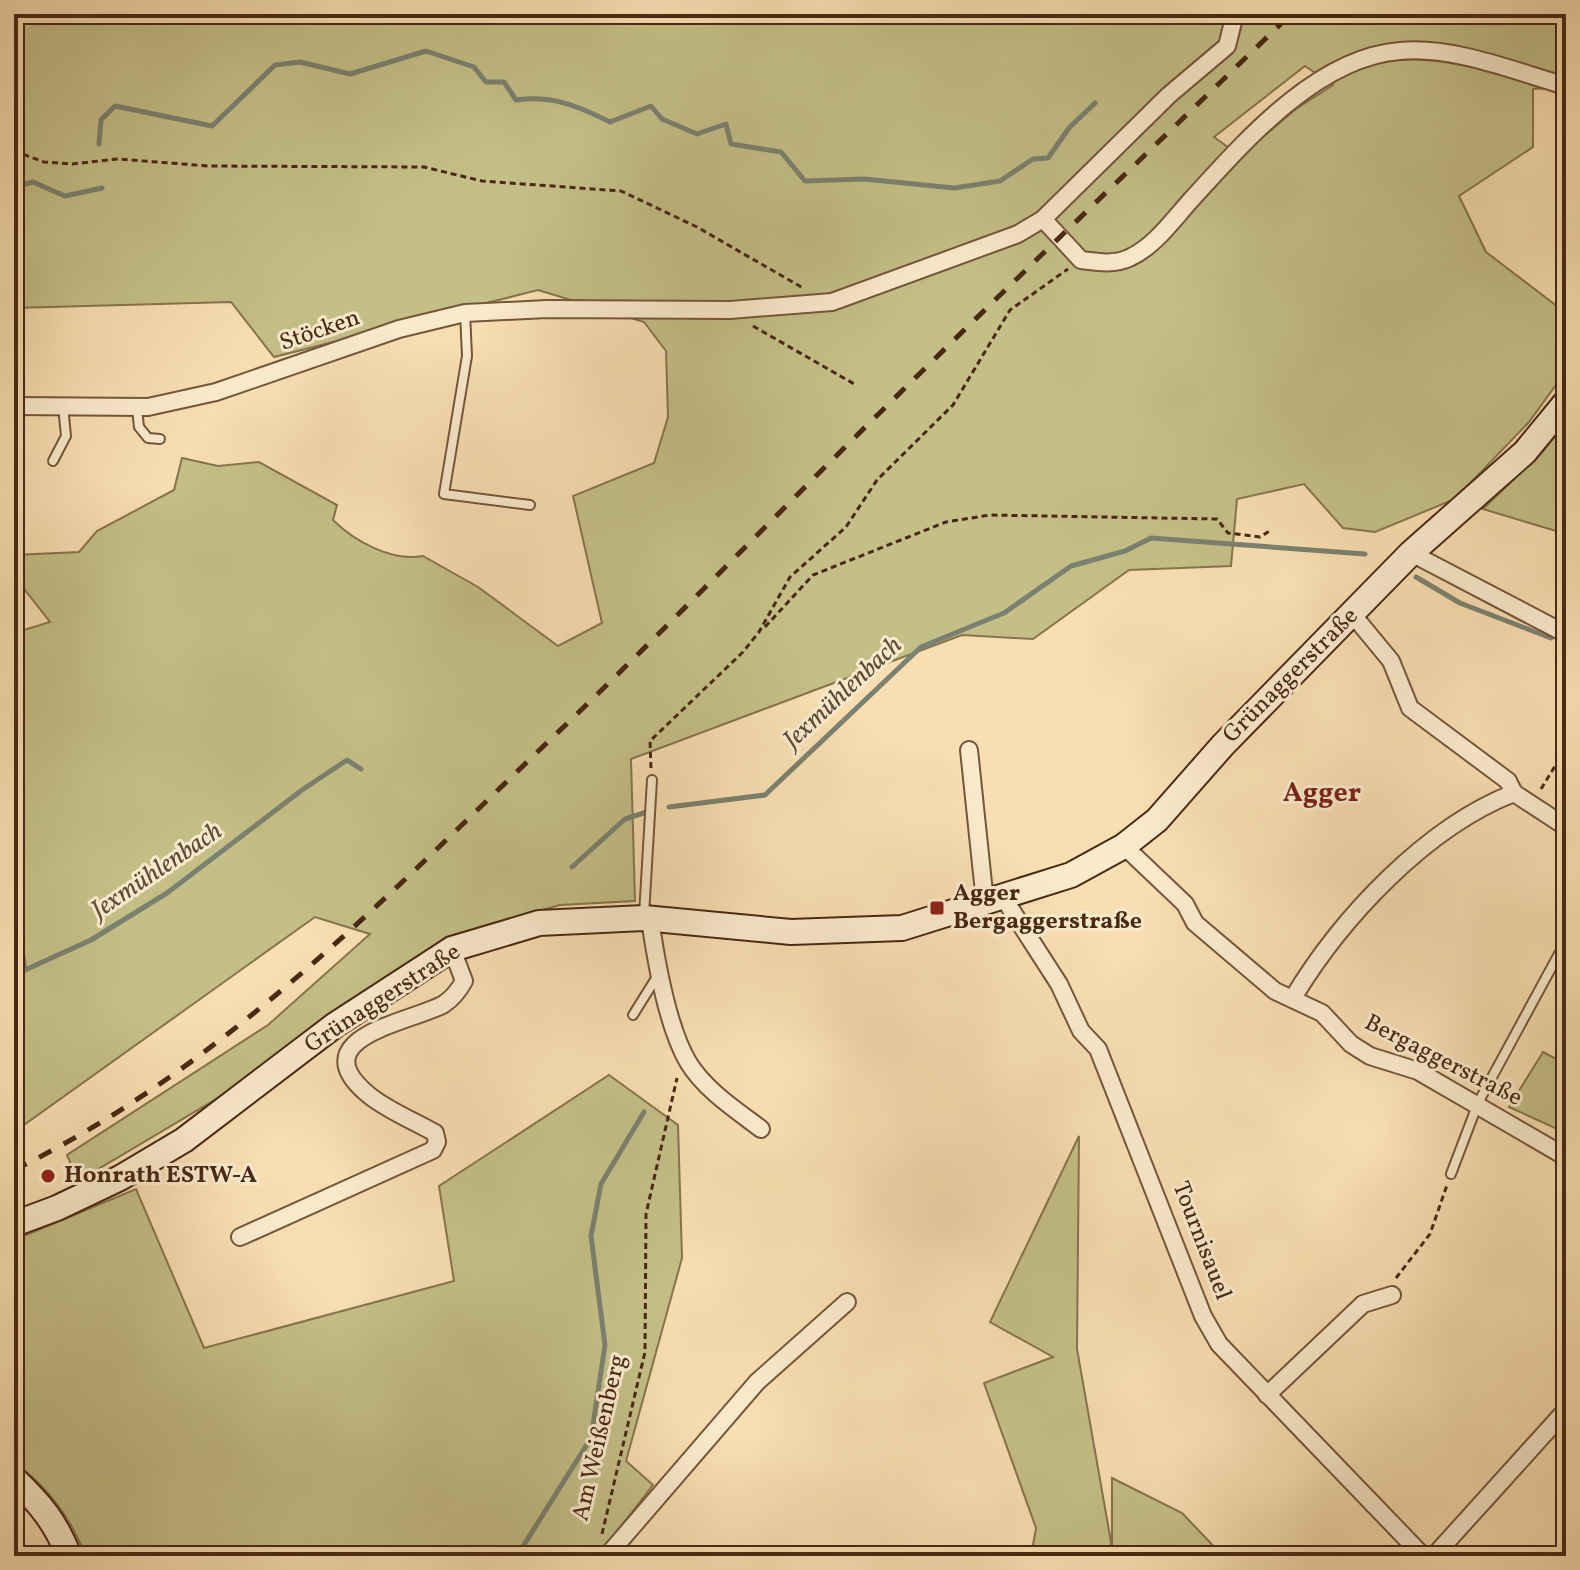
<svg xmlns="http://www.w3.org/2000/svg" width="1580" height="1570" font-family="Vollkorn,serif">
  <rect width="100%" height="100%" fill="#f8deb1"/>
  <filter id="stains"><feTurbulence type="fractalNoise" baseFrequency=".0025" numOctaves="4"/><feColorMatrix values="0 0 0 0 .2 0 0 0 0 .09 0 0 0 0 .02 0 0 0 .5 -.17"/></filter>
  <radialGradient id="worn" r=".72"><stop offset=".6" stop-color="#630" stop-opacity="0"/><stop offset="1" stop-color="#630" stop-opacity=".3"/></radialGradient>
  <g fill="#c4bf87" stroke="#86744c" stroke-width="2" fill-rule="evenodd">
    <path d="M14 14H1566V87L1533 89V147L1459 196 1486 252 1566 313V368L1561 378 1529 422 1455 499 1375 532 1343 528 1304 484 1237 499 1231 566 1129 570 1033 639 962 635 631 759 635 901 560 905 446 937 267 1069 78 1181 67 1155 268 1025 370 934 315 917 14 1132V633L50 622 14 576V555L79 552 97 531 174 490 182 458 218 466 259 462 337 505 333 520C354 541 392 562 423 556L478 587 558 646 602 623 573 496 654 463 668 417 666 351 644 322 538 290 274 357 231 302 14 308ZM1305 66 1333 85 1296 109 1240 156 1214 137Z"/>
    <polygon points="1566,422 1566,534 1483,509 1543,451"/>
    <polygon points="1543,1052 1566,1064 1566,1133 1509,1107"/>
    <path d="M609 1075 678 1125 682 1258 626 1461 653 1485 598 1556H86C69 1516 49 1488 14 1462V1240L136 1189 204 1348 454 1281 439 1186Z"/>
    <polygon points="1079,1136 1077,1349 1111,1542 1108,1556 1031,1556 1036,1528 984,1383 1053,1357 990,1322"/>
    <polygon points="1112,1478 1182,1513 1223,1556 1112,1556"/>
  </g>
  <g fill="none" stroke-linecap="round" stroke-linejoin="round">
    <g stroke="#7b8170" stroke-width="5">
      <path d="M99 144 101 120 115 106 212 126 275 65 300 62 350 74 426 51 474 67 486 82H504L516 100C552 95 578 106 610 122L651 106 662 119 697 134 726 124 731 144 781 152 805 181 864 179 954 188 1000 181 1033 159 1048 158 1069 128 1095 103"/>
      <polyline points="14,187 33,182 65,196 102,188"/>
      <polyline points="1416,577 1460,603 1551,638"/>
      <polyline points="669,807 765,795 921,647 1004,613 1071,566 1125,551 1151,538 1365,554"/>
      <polyline points="572,867 625,819 650,811"/>
      <polyline points="14,900 25,970 91,940 167,893 302,790 347,760 361,769"/>
      <polyline points="517,1556 591,1438 605,1345 591,1236 601,1184 644,1112"/>
    </g>
    <g stroke="#75563a" stroke-width="12">
      <g id="lane">
        <polyline points="465,313 467,356 444,494 530,505"/>
        <polyline points="137,409 139,427 148,438 160,439"/>
        <polyline points="53,461 66,436 63,406"/>
        <polyline points="644,915 652,780"/>
        <polyline points="633,1015 658,975"/>
        <polyline points="1451,1174 1478,1103 1561,950"/>
      </g>
    </g>
    <g stroke="#75563a" stroke-width="20">
      <g id="street">
        <path d="M1043 219 1081 260C1097 262 1114 265 1129 258 1154 247 1173 220 1191 200 1243 143 1317 57 1400 51 1454 46 1514 71 1566 86"/>
        <polyline points="14,406 148,407 216,392 399,329 465,313 547,309 730,310 832,302 1018,234 1043,219 1169,95 1227,46 1235,14"/>
        <polyline points="1411,553 1566,634"/>
        <polyline points="1353,615 1391,661 1410,708 1508,781 1514,793"/>
        <polyline points="969,750 985,902"/>
        <polyline points="1124,846 1185,904 1195,923 1275,991 1322,1013 1351,1044 1370,1056 1418,1071 1566,1157"/>
        <polyline points="1003,897 1059,984 1081,1031 1098,1049 1203,1316 1219,1344 1423,1556"/>
        <path d="M650 919C656 961 667 1026 688 1062 705 1090 736 1110 761 1129"/>
        <path d="M1293 998C1341 918 1426 827 1514 793L1566 827"/>
        <path d="M240 1237 433 1150 437 1142 435 1133C414 1121 389 1111 370 1096 297 1037 413 1022 444 1004 453 998 459 990 464 981L452 949"/>
        <polyline points="1267,1395 1363,1304 1392,1295"/>
        <polyline points="607,1556 757,1382 847,1302"/>
        <polyline points="1434,1556 1566,1410"/>
      </g>
    </g>
    <g stroke="#492812" stroke-width="28">
      <g id="secondary">
        <polyline points="14,1224 57,1208 120,1178 184,1140 335,1025 452,949 539,923 644,918 791,932 902,928 1071,875 1124,846 1157,820 1223,745 1411,553 1525,452 1566,402"/>
        <path d="M14 1479C40 1503 56 1523 69 1556"/>
      </g>
    </g>
    <g stroke="#492812" stroke-width="3" stroke-dasharray="6 4" stroke-linecap="butt">
      <polyline points="14,151 44,162 72,164 117,159 209,166 424,167 482,181 621,191 697,227 803,288"/>
      <polyline points="753,326 856,385"/>
      <polyline points="765,627 813,575 946,522 990,515 1217,519 1228,533 1260,537 1271,530"/>
      <polyline points="651,768 650,741 743,652 759,632 790,577 846,527 877,480 953,405 1010,310 1068,269"/>
      <polyline points="1541,789 1566,748"/>
      <polyline points="1396,1278 1430,1234 1447,1185"/>
      <polyline points="602,1534 645,1352 646,1214 677,1078"/>
    </g>
    <use href="#lane" stroke="#faeacc" stroke-width="8"/>
    <use href="#street" stroke="#faeacc" stroke-width="16"/>
    <use href="#secondary" stroke="#faeacc" stroke-width="24"/>
    <path stroke="#492812" stroke-width="5" stroke-dasharray="14 14" stroke-linecap="butt" d="M14 1170C223 1068 387 896 553 737 647 647 738 554 830 462 982 311 1137 163 1291 14"/>
  </g>
  <g fill="#8f2418" stroke="#faeacc" stroke-width="3">
    <rect x="929" y="900" width="16" height="16" rx="4"/>
    <circle cx="48" cy="1176" r="8"/>
  </g>
  <g text-anchor="middle" dominant-baseline="central" stroke-width="6" stroke-linejoin="round" paint-order="stroke">
    <g font-size="24" fill="#492812" stroke="#faeacc">
      <text transform="translate(320 331) rotate(-19)">Stöcken</text>
      <text transform="translate(1291 676) rotate(-45)">Grünaggerstraße</text>
      <text transform="translate(383 999) rotate(-33)">Grünaggerstraße</text>
      <text transform="translate(1443 1061) rotate(27)">Bergaggerstraße</text>
      <text transform="translate(1201 1241) rotate(69)">Tournisauel</text>
      <text transform="translate(600 1438) rotate(-77)">Am Weißenberg</text>
    </g>
    <g font-size="24" font-weight="bold" fill="#492812" stroke="#faeacc" text-anchor="start">
      <text x="953" y="894">Agger<tspan x="953" dy="28">Bergaggerstraße</tspan></text>
      <text x="64" y="1176">Honrath ESTW-A</text>
    </g>
    <g font-size="26" font-style="italic" fill="#5e4d39" stroke="#faeacc">
      <text transform="translate(843 693) rotate(-43)">Jexmühlenbach</text>
      <text transform="translate(157 871) rotate(-34)">Jexmühlenbach</text>
    </g>
    <g font-size="28" font-weight="bold" fill="#7a1f14" stroke="#faeacc">
      <text x="1322" y="793">Agger</text>
    </g>
  </g>
  <rect width="1580" height="1570" fill="none" stroke="#f8deb1" stroke-width="48"/>
  <rect x="16" y="16" width="1548" height="1538" fill="none" stroke="#492812" stroke-width="4"/>
  <rect x="24" y="24" width="1532" height="1522" fill="none" stroke="#492812" stroke-width="2"/>
  <rect width="100%" height="100%" filter="url(#stains)"/>
  <rect width="100%" height="100%" fill="url(#worn)"/>
</svg>
